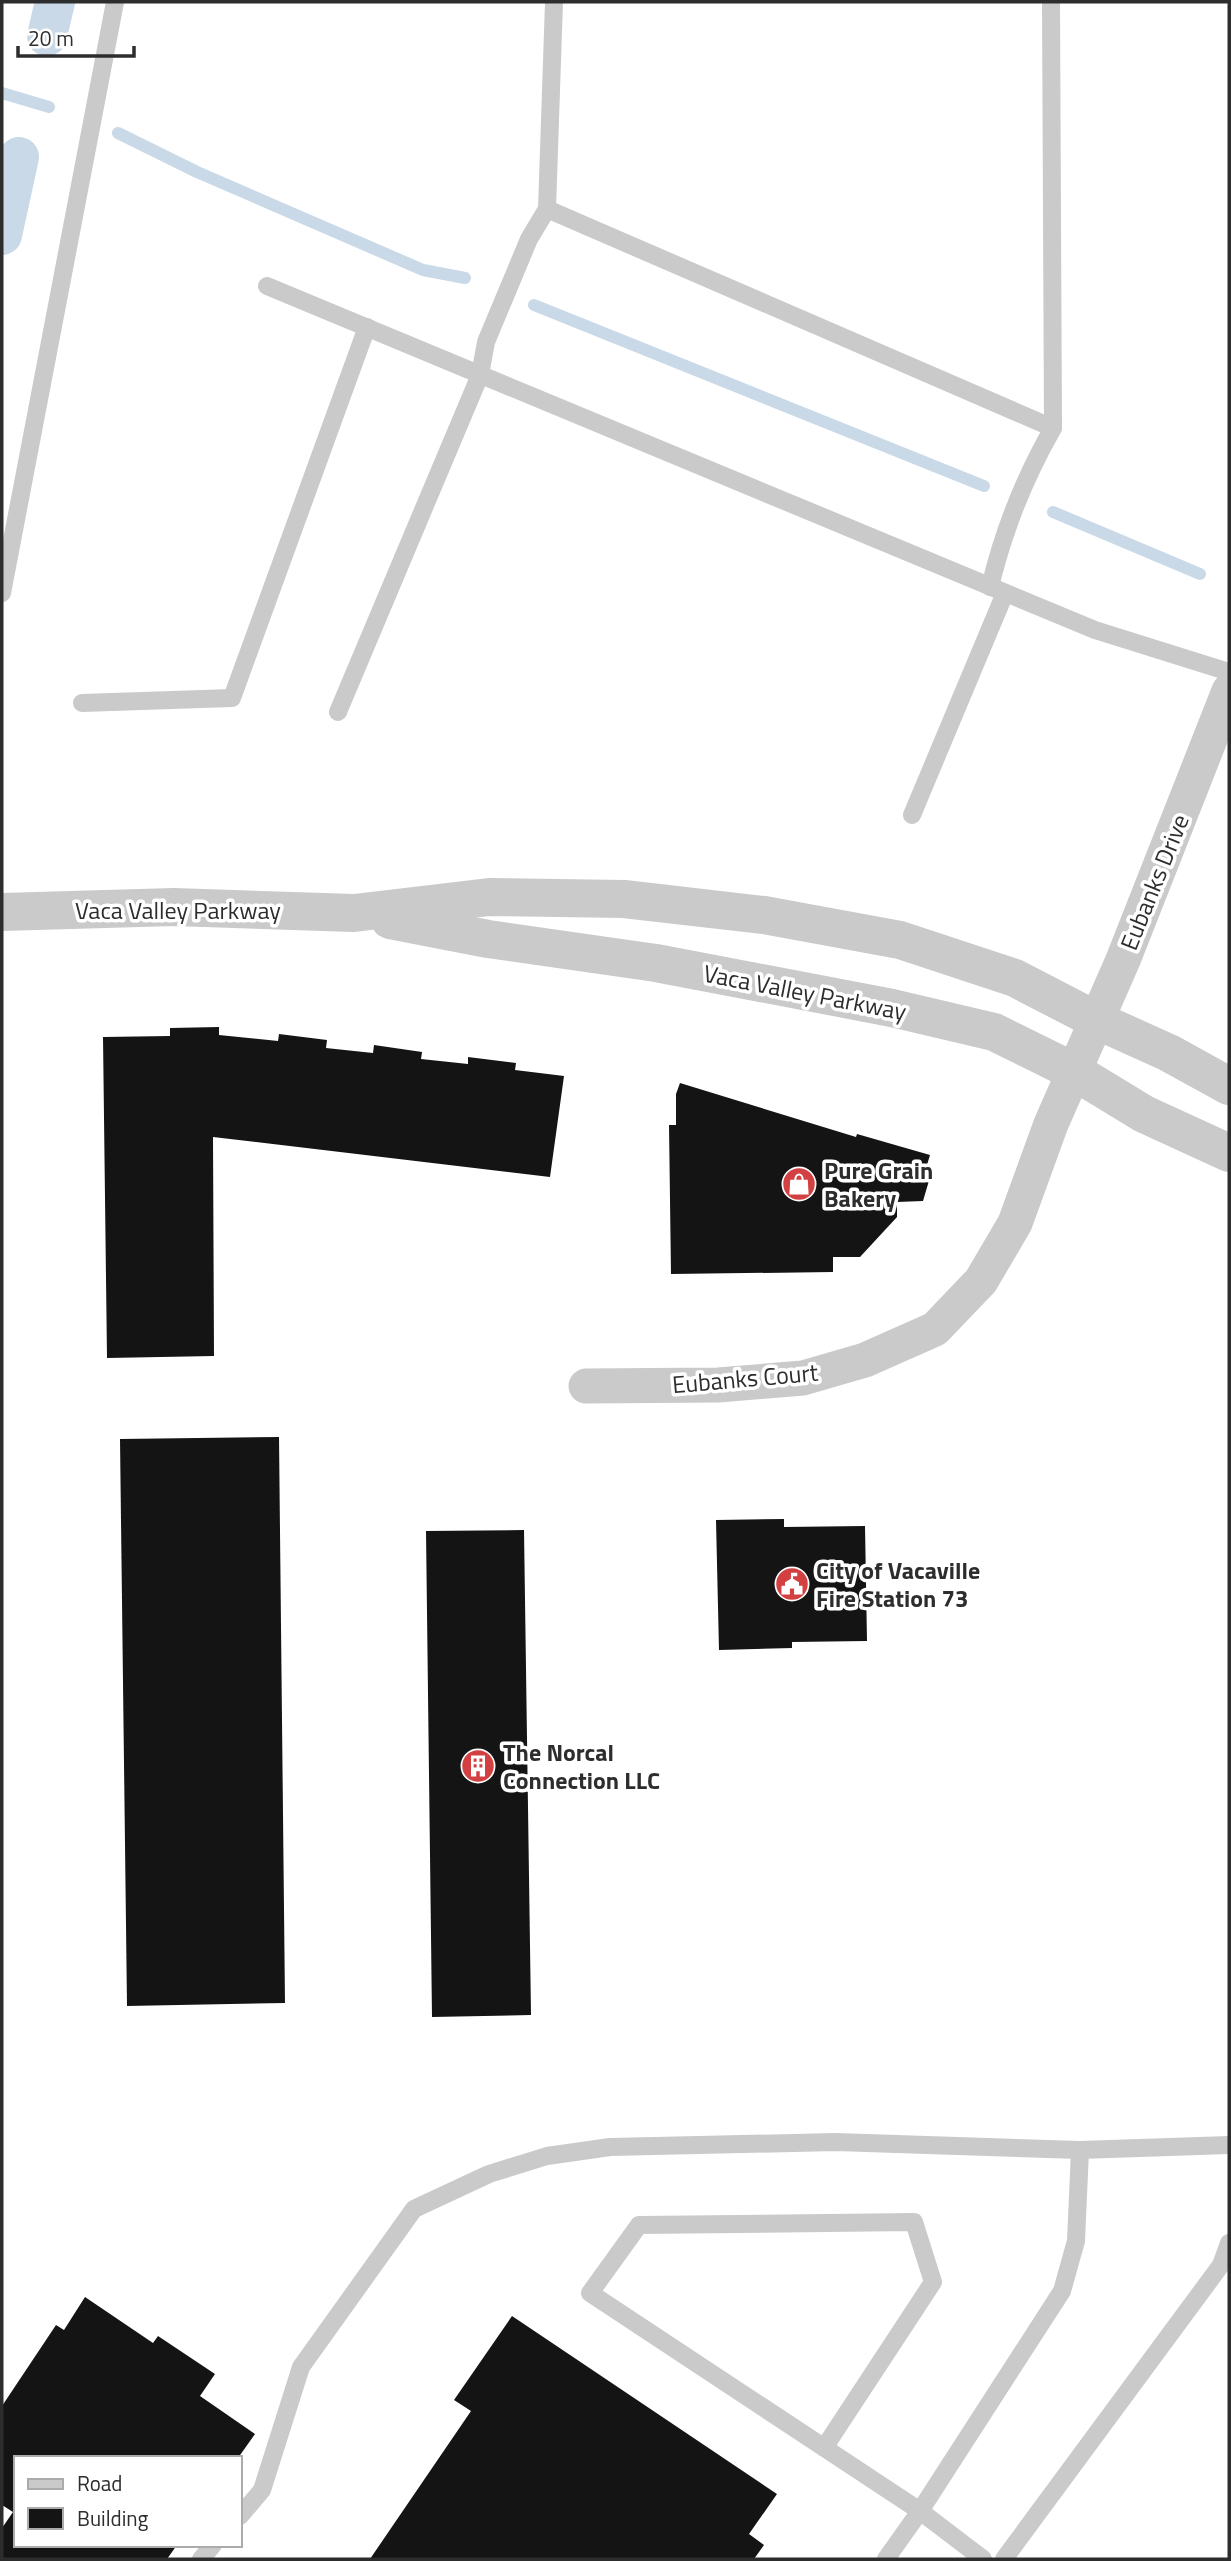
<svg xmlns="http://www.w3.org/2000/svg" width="1231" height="2561" font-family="'Titillium Web',sans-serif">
  <rect width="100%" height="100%" fill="#fff"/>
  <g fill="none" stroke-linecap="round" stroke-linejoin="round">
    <g stroke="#c9d9e7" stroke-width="12">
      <polyline points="2,93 49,107"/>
      <polyline points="118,133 197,172 423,270 465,278"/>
      <polyline points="534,305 984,486"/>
      <polyline points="1053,512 1200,574"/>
    </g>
    <g stroke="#c9d9e7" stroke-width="40">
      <polyline points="47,36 55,2"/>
      <polyline points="2,235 19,157"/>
    </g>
  </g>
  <g fill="#141414">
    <polygon points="219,1027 219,1035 278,1041 279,1034 327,1040 326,1048 373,1053 374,1045 422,1052 421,1059 468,1064 468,1057 516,1063 515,1070 564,1076 550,1177 213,1137 214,1356 107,1358 103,1037 170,1036 170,1028"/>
    <polygon points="680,1083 856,1137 857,1134 930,1155 927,1165 933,1167 923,1201 897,1202 897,1217 860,1257 833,1257 833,1272 671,1274 669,1125 676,1125 676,1094"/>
    <polygon points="279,1437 285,2003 127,2006 120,1439"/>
    <polygon points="784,1519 784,1527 865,1526 867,1641 792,1642 792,1648 719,1650 716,1520"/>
    <polygon points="524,1530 531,2015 432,2017 426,1531"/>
    <polygon points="85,2297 153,2343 158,2336 215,2374 200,2396 255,2434 238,2458 16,2458 16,2545 177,2545 167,2559 2,2559 2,2528 13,2512 2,2505 2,2406 56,2325 64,2330"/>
    <polygon points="512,2316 777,2494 749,2534 764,2545 754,2559 370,2559 471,2411 454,2400"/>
  </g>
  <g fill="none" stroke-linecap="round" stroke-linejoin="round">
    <g stroke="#cacaca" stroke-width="18">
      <polyline points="547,209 1053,428 1051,2"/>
      <polyline points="267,286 1095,630 1229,672"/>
      <path d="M990 587C1003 532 1025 477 1053 428"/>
      <polyline points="2,593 115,2"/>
      <polyline points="82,703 232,698 367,327"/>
      <polyline points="338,712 480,375 486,342 529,239 547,209 554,2"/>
      <polyline points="912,815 1005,593"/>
      <polyline points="824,2448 933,2282 914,2222 639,2225 590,2293 920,2511 886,2559"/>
      <polyline points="240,2516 262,2490 301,2367 414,2209 489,2174 547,2156 610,2147 836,2142 1080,2150"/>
      <polyline points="201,2559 213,2545"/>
      <polyline points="983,2559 920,2511 1062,2291 1076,2241 1080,2150 1229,2145"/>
      <polyline points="1004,2559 1221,2265 1229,2243"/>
    </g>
    <polyline stroke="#cacaca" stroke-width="35" points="586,1386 718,1385 803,1378 865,1360 935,1329 981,1281 1015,1223 1051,1124 1123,960 1229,691"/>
    <g stroke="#cacaca" stroke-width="38">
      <polyline points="2,912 174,907 354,913 489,897 624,899 764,915 900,940 1015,978 1098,1021 1169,1053 1229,1086"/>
      <polyline points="390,920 488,939 656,963 892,1008 994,1032 1075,1072 1144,1114 1229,1153"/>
    </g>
  </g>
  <defs>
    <g id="shop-disc" transform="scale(1.75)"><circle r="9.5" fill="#d24042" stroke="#fff"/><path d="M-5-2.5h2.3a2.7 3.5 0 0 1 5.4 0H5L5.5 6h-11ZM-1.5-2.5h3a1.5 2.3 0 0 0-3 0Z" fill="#fff"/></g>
    <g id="civic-disc" transform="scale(1.75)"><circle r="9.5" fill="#d24042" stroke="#fff"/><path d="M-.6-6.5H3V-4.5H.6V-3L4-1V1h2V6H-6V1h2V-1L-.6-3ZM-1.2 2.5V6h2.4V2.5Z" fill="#fff"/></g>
    <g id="building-disc" transform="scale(1.75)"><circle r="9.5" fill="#d24042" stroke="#fff"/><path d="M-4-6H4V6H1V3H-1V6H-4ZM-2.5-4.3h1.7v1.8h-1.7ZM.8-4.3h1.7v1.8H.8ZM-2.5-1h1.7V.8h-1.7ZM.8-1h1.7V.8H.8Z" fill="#fff"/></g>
  </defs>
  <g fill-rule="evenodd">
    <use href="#shop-disc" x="799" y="1184"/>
    <use href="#civic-disc" x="792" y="1584"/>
    <use href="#building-disc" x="478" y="1766"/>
  </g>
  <g text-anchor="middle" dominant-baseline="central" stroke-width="7" stroke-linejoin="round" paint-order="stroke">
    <g font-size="24" fill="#2d2d2d" stroke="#fff">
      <text transform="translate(1154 882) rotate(-68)">Eubanks Drive</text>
      <text x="178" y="910">Vaca Valley Parkway</text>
      <text transform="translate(805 992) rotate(11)">Vaca Valley Parkway</text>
      <text transform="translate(745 1378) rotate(-5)">Eubanks Court</text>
    </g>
    <g font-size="24" font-weight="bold" fill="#2d2d2d" stroke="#fff" text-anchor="start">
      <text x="824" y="1170">Pure Grain<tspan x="824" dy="28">Bakery</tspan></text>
      <text x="816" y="1570">City of Vacaville<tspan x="816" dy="28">Fire Station 73</tspan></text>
      <text x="503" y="1752">The Norcal<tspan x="503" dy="28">Connection LLC</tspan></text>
    </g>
  </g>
  <rect width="1231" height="2561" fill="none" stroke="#2d2d2d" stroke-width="7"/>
  <rect x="14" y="2456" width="228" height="91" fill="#ffffff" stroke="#ababab" stroke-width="2"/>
  <rect x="28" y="2479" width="35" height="10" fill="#cacaca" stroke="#ababab" stroke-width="2"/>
  <text x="77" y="2491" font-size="21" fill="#2d2d2d">Road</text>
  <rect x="28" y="2508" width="35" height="21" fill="#141414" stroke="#ababab" stroke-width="2"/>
  <text x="77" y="2526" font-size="21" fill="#2d2d2d">Building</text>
  <path d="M18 46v10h116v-10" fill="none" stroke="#2d2d2d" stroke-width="3.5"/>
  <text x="28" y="46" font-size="21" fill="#2d2d2d" stroke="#ffffff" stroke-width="5" paint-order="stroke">20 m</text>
</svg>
